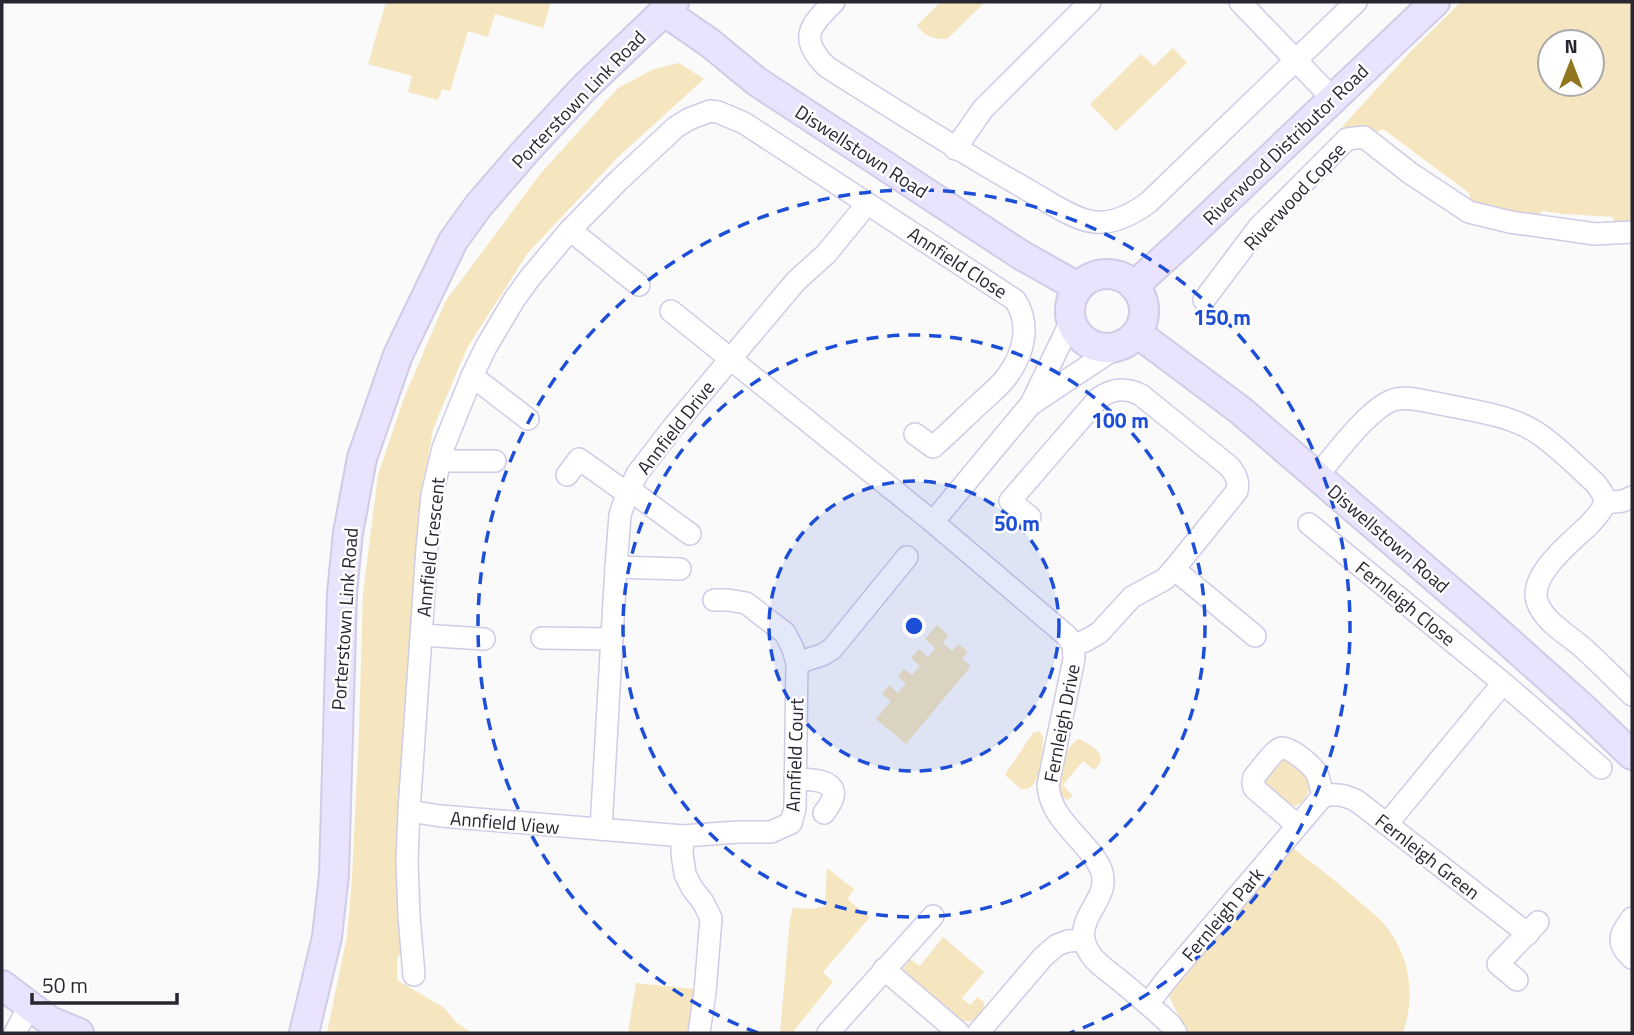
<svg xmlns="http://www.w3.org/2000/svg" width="1634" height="1035" font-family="'Titillium Web',sans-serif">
  <rect width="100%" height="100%" fill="#fafafa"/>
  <g fill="#f5e6bf" fill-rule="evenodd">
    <polygon points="386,2 551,2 543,28 495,14 488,37 468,31 450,91 442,89 438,100 408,92 412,76 368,64"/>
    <path d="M941 2H985L947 39C934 39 924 37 917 25Z"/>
    <path d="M1461 2H1632V220L1614 225 1613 217 1564 214 1542 211 1538 217 1496 209 1470 200 1469 193 1383 129 1377 132 1363 127H1342L1412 50ZM1550 42H1592V84H1550Z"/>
    <polygon points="1173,48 1187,63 1116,131 1090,104 1141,54 1154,66"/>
    <polygon points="679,63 704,79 618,157 527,254 467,348 433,429 418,515 400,782 396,889 405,950 397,958 397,980 443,1007 457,1023 472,1033 327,1033 347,936 352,879 359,729 363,593 378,475 404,398 445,302 541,173 618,88 654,69"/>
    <polygon points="937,625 948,635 943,643 952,651 958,644 968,652 962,659 971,666 906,744 876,719 891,701 882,694 889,685 898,693 906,683 898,677 904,669 912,675 920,666 911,658 919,649 928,657 935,648 925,639"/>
    <path d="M1036 732H1040L1043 736C1043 748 1041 778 1032 786 1028 790 1026 789 1021 789L1006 776V773L1033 733Z"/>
    <path d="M1079 739C1092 745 1111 756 1094 770L1083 761 1063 785 1073 796 1067 800C1063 798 1060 797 1058 792 1054 778 1065 745 1079 739Z"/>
    <path d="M1286 756C1299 767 1319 779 1305 798 1301 804 1298 805 1291 807L1260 781Z"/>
    <path d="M1293 848C1316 866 1339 883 1361 903 1370 911 1381 919 1388 929 1411 959 1415 999 1403 1033H1187L1167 992Z"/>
    <polygon points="827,868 854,889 848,898 849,901 870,917 823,972 833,982 792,1033 780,1033 790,919 793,908 812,909 826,906 827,903 825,902"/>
    <path d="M943 937 984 972 962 998 970 1005 977 997 984 1002 985 1010C978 1019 972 1023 961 1020L901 971 910 959 920 966Z"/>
    <polygon points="636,983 694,989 688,1033 628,1033"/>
  </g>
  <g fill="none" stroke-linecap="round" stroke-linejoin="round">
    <g stroke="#d0cbe6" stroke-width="24">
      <g id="street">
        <path d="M834 2C809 26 798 39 827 67 893 109 959 151 1028 190 1045 200 1076 221 1095 222 1115 224 1133 214 1149 202L1356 2"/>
        <polyline points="1240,2 1333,99"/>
        <polyline points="955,149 983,109 1090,2"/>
        <polyline points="570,230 639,285"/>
        <polyline points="1204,300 1259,227 1347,139 1364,137 1410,173 1469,212 1510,222 1595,234 1632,232"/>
        <path d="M671 311 933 522 1067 636 1073 645 1074 659 1048 785C1050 819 1083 837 1099 865 1115 895 1079 912 1084 940 1085 945 1090 955 1094 959 1101 966 1110 973 1118 979 1136 994 1154 1009 1171 1025L1176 1033"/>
        <polyline points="472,376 528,419"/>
        <polyline points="1033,403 1117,347"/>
        <polyline points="440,461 495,461"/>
        <polyline points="567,475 579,459 628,494"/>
        <path d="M1317 476C1336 454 1367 410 1393 400 1407 395 1427 402 1441 404 1473 411 1512 415 1539 434 1559 448 1578 467 1596 484 1600 490 1606 496 1604 503 1603 511 1594 519 1589 525 1572 541 1529 575 1537 601 1543 621 1567 634 1582 647 1599 662 1615 679 1632 695"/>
        <polyline points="630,490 690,534"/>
        <polyline points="1605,503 1623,501 1632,497"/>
        <path d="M1030 517 1010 501 1098 399C1112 388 1125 387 1141 395L1230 467C1236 476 1239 480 1237 491L1174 569"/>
        <polyline points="933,522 1031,404 1071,321"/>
        <polyline points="1309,524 1503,683 1601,768"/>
        <polyline points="616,567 680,569"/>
        <polyline points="422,635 484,639"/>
        <polyline points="542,638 612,639"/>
        <polyline points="1073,645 1085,641 1099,633 1132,597 1165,579 1174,569 1255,636"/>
        <polyline points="797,663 822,655 832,649 907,557"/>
        <path d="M795 779C806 779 838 779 833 797 832 802 827 809 824 813"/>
        <path d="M1323 796C1336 793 1345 795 1357 801L1528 934"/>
        <polyline points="409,811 441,816 683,836 738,832 771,832 791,823 795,808 797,663 793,649 785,633 746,603 728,600 714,600"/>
        <polyline points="1387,824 1503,683"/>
        <path d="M1297 825 1254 788 1253 783 1254 777C1260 770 1274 750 1281 748 1290 746 1313 766 1317 774 1320 781 1321 789 1323 796"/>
        <polyline points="601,829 616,567 620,515 624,503 637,474 674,426 796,281 826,254 867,204"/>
        <polyline points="683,836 682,853 685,874 692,888 703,902 711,918 705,992 699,1033"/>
        <path d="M1632 918C1620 935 1615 942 1632 958"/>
        <polyline points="884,969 959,1033"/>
        <path d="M414 975 409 916 407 861 409 811 427 549 432 495 443 448 472 376 486 347 514 300 529 279 570 230 618 181 676 127 689 119 710 111 718 112 744 123 1015 300C1031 324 1024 353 1008 375 1000 387 987 396 977 406 962 420 948 434 933 447L915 434"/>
        <polyline points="1517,980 1498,964 1538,922"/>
        <polyline points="1148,1004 1167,979 1323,796"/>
        <polyline points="15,1033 29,1006"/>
        <polyline points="828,1033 933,916"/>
        <polyline points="978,1033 1043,957 1057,945 1068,941 1084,940"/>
      </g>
    </g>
    <g stroke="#d0cbe6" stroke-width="32">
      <g id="secondary">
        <polyline points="665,12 710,43 756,81 1021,255 1078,287"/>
        <circle cx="1107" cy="311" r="37"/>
        <polyline points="1134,286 1178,246 1435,2"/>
        <polyline points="1137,333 1240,410 1482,618 1584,709 1632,755"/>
        <polyline points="2,985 50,1021 79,1033"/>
        <polyline points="304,1033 327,937 334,875 342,593 348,533 362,458 398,355 453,241 479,205 524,153 585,87 674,2"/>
      </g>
    </g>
    <use href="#street" stroke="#fff" stroke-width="21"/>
    <use href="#secondary" stroke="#e9e3fd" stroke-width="28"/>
  </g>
  <circle cx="914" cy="626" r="145" fill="#1d4ed8" fill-opacity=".12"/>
  <g fill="none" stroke="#1d4ed8" stroke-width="3.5" stroke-dasharray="12 9">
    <circle cx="914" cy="626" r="145"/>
    <circle cx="914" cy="626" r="291"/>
    <path d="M758 1033A436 436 0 1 1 1070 1033"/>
  </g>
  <g text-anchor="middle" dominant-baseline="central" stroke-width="5" stroke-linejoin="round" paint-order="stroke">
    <g font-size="19" fill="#282630" stroke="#fff">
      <text transform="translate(578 99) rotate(-46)">Porterstown Link Road</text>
      <text transform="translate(1285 144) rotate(-44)">Riverwood Distributor Road</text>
      <text transform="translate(862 151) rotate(33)">Diswellstown Road</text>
      <text transform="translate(1294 196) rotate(-47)">Riverwood Copse</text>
      <text transform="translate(958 262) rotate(33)">Annfield Close</text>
      <text transform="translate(675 427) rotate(-52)">Annfield Drive</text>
      <text transform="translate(1389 538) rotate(41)">Diswellstown Road</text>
      <text transform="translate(430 547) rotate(-84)">Annfield Crescent</text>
      <text transform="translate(1406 603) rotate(39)">Fernleigh Close</text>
      <text transform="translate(344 619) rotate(-86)">Porterstown Link Road</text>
      <text transform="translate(1061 723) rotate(-79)">Fernleigh Drive</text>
      <text transform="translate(794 755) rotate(-88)">Annfield Court</text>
      <text transform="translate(505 822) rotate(5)">Annfield View</text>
      <text transform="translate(1428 856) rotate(38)">Fernleigh Green</text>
      <text transform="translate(1222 914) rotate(-50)">Fernleigh Park</text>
    </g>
  </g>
  <circle cx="914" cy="626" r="10" fill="#1d4ed8" stroke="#fff" stroke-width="3.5"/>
  <g font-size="21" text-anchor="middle" font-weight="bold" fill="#1d4ed8" stroke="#fff" stroke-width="5" stroke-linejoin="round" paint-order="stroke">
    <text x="1222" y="325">150 m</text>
    <text x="1120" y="428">100 m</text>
    <text x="1017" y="531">50 m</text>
  </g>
  <rect width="1634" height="1035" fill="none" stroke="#282630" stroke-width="7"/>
  <g transform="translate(1571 63)"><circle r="33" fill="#ffffff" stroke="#a9a8ac" stroke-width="2"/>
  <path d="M0-5L12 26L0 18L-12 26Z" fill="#92761d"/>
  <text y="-10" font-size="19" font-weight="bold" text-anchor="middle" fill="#282630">N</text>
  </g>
  <path d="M32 993v10h145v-10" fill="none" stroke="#282630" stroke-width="3.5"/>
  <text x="42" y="993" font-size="21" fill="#282630" stroke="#ffffff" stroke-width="5" paint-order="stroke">50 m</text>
</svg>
